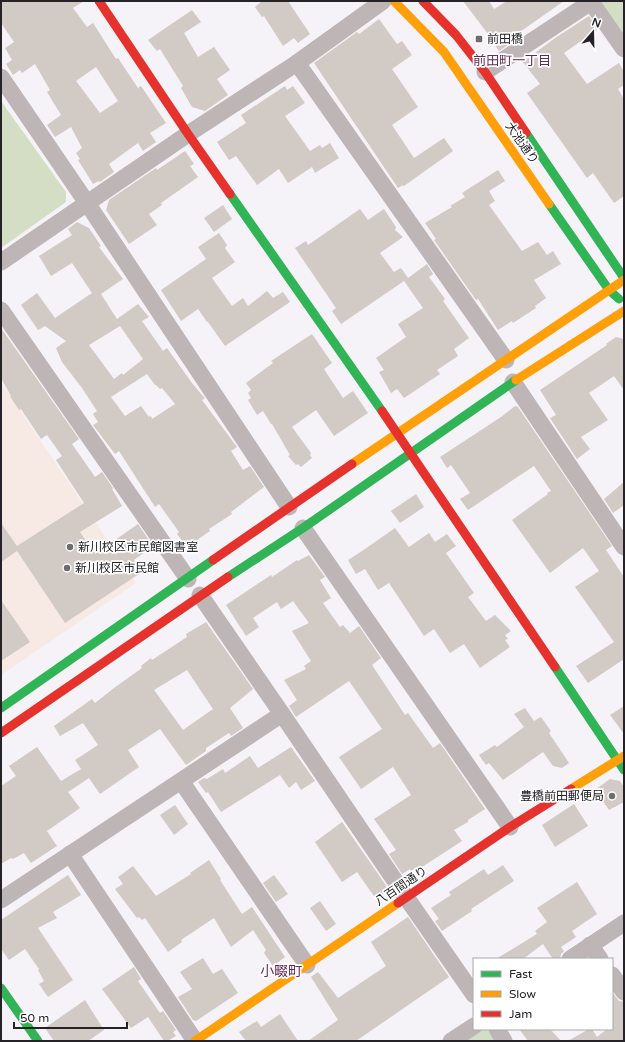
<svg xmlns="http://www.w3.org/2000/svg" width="625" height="1042" font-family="'Varela Round','Noto Sans JP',sans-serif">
  <rect width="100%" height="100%" fill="#f5f2f8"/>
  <polygon fill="#f7eae5" points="1,382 136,583 1,675"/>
  <g fill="#d4dec5">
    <polygon points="598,1 624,1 624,40"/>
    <polygon points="1,101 66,192 66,202 1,248"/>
    <polygon points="481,1029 489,1031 496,1041 463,1041"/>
  </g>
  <g fill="#d2cac4" fill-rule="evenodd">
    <path d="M1 1H84L73 8 87 27 93 23 116 59 118 58 138 88 141 86 166 123 150 133 156 142 143 151 138 143 109 164 114 172 100 182 99 181 93 184 78 160 80 159 76 153 82 148 71 127 55 137 47 125 61 115 47 92 50 90 35 64 22 73 20 70 13 75 6 64 12 60 5 48 14 42 1 23ZM96 67 118 101 100 113 76 81Z"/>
    <polygon points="262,1 288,1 310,34 298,43 294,38 283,46 264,16 262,17 255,7"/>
    <polygon points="463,1 489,1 494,9 507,1 564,1 507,41 509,44 499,51 487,35 488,34"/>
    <polygon points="192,10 201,22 184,33 198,57 214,47 230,70 217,79 228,95 205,111 192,107 181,88 183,86 160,49 157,51 148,40"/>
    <polygon points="589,16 598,29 564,53 587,84 619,63 624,72 624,85 618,89 624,99 624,196 614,203 593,173 587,178 527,93 540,84 523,62 555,38"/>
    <polygon points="379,19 397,44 402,41 412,55 392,69 418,107 392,125 414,158 444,138 453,151 404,186 403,185 398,188 314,63 357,32 359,34"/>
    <polygon points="285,86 287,90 293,86 305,103 285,116 310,151 320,145 322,148 330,143 339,158 315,173 312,167 288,183 279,169 257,185 236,156 229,160 217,142 246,123 241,115"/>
    <polygon points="185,151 194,164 190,166 198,177 161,203 162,205 149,214 157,225 129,244 106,210 109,200 156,168 157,170"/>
    <polygon points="498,170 505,181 489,191 495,201 489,205 522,251 538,242 547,255 553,251 561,264 534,280 546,298 535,306 536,308 513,323 512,321 498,330 478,299 476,300 434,240 436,239 425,223 452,207 450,206 465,197 462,193"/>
    <polygon points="223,205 232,219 214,232 204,218"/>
    <polygon points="360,209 368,220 384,209 396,227 395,230 403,237 380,253 394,272 401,268 408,278 427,264 433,274 429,277 445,299 443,301 469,338 454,349 458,356 437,370 440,374 404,398 397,389 391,393 379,372 384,370 376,358 406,337 398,324 423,308 404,281 341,324 332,311 336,308 295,248 306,241 308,245"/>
    <path d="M77 222 89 228 101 246 99 247 123 279 101 294 117 319 138 304 149 317 142 321 163 351 167 348 192 383 202 395 205 398 202 400 237 447 231 451 243 470 250 466 264 487 231 512 232 514 209 529 210 531 187 547 177 534 179 532 159 504 155 507 119 451 115 454 93 425 98 422 93 414 97 411 82 388 62 362 56 348 66 341 45 326 38 330 21 305 37 293 55 318 92 293 72 263 51 276 39 256 72 235 68 229ZM120 326 143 359 123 375 122 373 114 379 89 345ZM147 374 155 385H156L160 389 162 388 175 404 152 419 151 416 149 417 141 406 125 416 111 397Z"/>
    <polygon points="219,233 227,245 225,248 235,262 212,278 232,306 243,298 248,306 267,291 273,298 283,292 290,302 225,346 208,322 207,322 198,309 181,321 161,290 206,259 198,247"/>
    <polygon points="1,328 79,439 72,444 95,477 102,472 113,488 112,489 122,506 80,532 95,554 138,524 153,546 134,560 142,572 65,623 17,551 1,562 1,523 17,546 84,503 56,460 62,456 47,435 41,439 21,409 19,410 10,396 11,396 1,378"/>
    <polygon points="312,334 332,363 324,369 343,398 353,391 368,413 334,436 316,410 292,427 311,453 310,455 312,458 301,467 298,464 296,465 288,456 290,455 272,424 271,424 263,411 257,415 248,400 251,398 248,393 251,390 246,383 273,363 271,361"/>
    <polygon points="616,337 624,339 624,390 614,376 589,393 608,420 581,437 590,449 577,459 550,418 556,415 540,390 607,345 606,344"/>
    <polygon points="515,406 518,407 612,546 606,550 624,577 624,659 588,683 576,666 614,642 575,587 599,571 583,548 550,573 512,520 548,494 547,493 551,491 534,466 468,510 460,499 470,493 451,465 447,468 440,457 501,417"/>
    <polygon points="624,482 624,505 613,513 604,499"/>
    <polygon points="416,494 424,507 400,523 391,511"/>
    <polygon points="395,528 409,547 429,533 435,542 447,534 456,546 446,553 474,593 468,597 486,621 495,615 511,631 505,635 508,639 505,640 510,647 480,668 464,644 450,653 434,629 424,636 389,583 378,590 365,569 356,574 348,560 365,549"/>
    <polygon points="309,555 325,577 320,580 331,598 323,603 340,627 343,625 350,633 359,626 381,658 372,665 405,715 408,713 433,748 440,743 485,809 468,820 468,822 454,830 462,841 419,869 418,867 411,871 410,869 402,874 389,854 396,850 374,819 411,795 393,767 361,789 339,757 382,729 349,681 296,717 289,706 297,700 284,680 306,669 304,666 311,661 292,631 309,623 293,601 281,609 277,602 253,618 259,627 246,636 226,605 271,575 272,577 297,560 298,561"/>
    <polygon points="1,600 30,642 1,661"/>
    <path d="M206 622 253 689 230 708 243 728 231 736 229 733 206 748V751L186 765 160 729 128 750 139 767 100 794 89 778 68 792 80 808 47 831 57 846 31 863 24 853 13 859 11 858 1 864V786L16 776 9 766 37 747 61 781 81 769 75 760 98 745 83 723 60 736 54 726 92 699 95 703 114 688 142 668 141 666 151 658 152 660 187 637 186 634ZM187 670 213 709 183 730 154 690Z"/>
    <polygon points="624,706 624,734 610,715"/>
    <polygon points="525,708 534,721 541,717 551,731 549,733 569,763 562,768 553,766 543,752 503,780 489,763 486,765 479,755 495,745 497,747 524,727 514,714"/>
    <polygon points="291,747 315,781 301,790 296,782 289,788 280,775 221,812 208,792 206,793 198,782 204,778 207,779 223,769 225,773 250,756 258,768"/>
    <polygon points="610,779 620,781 624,787 624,802 609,810 595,790"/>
    <polygon points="574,804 588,826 555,847 542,825"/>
    <polygon points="175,805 188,824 174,835 160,815"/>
    <polygon points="342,822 385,884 388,891 376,899 357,872 342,882 315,842"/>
    <polygon points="209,860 221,879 220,880 242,914 252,907 285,957 273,966 264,953 266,950 253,930 231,947 214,918 181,940 182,942 168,952 145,918 142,920 139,917 137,918 115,889 123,884 118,877 133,866 156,896 191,874 190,873"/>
    <polygon points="503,865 514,881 471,909 472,911 442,931 435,921 439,919 431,908 451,895 449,892 484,869 488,875"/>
    <polygon points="68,875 81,895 53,912 57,918 38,928 73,980 48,997 39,984 44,981 38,970 39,969 25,949 9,960 1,949 1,920"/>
    <polygon points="274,875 288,894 276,902 263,883"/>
    <polygon points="577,882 597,914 572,931 576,937 561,947 564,951 561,954 560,959 553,959 543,944 523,959 496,959 537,934 535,931 547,922 537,908"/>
    <polygon points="320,901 336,924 326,931 310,908"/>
    <polygon points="408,917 449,977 356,1041 308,1041 338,1020 311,977 318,972 338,998 386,966 371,942"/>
    <polygon points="203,958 213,974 222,969 238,993 196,1021 193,1020 178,997 192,989 180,972"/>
    <polygon points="134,967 141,979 138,981 160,1013 163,1011 176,1030 173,1032 176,1036 167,1041 164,1041 148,1017 131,1028 102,989"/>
    <polygon points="612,992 619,1001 624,1002 624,1041 568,1041 589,1029 592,1029 597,1037 607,1029 612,1029"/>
    <polygon points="85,1000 104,1030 88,1041 54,1041 45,1028"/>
    <polygon points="280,1014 298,1041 246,1041 239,1032 257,1021 261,1027"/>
    <polygon points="519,1029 550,1029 561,1041 528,1041"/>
  </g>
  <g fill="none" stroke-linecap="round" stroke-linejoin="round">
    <g stroke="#beb5b7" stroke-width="17">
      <polyline points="591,2 624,49"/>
      <polyline points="297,63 506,360"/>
      <polyline points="485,72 591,2 591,1"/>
      <polyline points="1,77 87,203 289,507"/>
      <polyline points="1,262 188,134 297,63 383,1"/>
      <polyline points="1,310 188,579"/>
      <polyline points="513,382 624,547"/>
      <polyline points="303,528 510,827"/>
      <polyline points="200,595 282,714 406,897 474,995"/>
      <polyline points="181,781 307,965"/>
      <polyline points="70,854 195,1041"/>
      <polyline points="1,900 282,714"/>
      <polyline points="590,945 600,959"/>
      <polyline points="570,959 624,923"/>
      <polyline points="612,975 624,992"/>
      <polyline points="497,1029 504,1041"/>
      <polyline points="451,1041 474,1026"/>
    </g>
    <g stroke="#30b455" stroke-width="9">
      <polyline points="526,133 624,278"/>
      <polyline points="230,194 382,411"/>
      <polyline points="549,204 609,290 619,299"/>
      <polyline points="228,577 303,528 516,380"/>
      <polyline points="555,667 624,770"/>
      <polyline points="1,708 213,560"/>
      <polyline points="1,988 38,1041"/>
    </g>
    <g stroke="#ff9f0a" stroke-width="9">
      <polyline points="394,1 444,52 549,204"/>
      <polyline points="516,380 624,311"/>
      <polyline points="352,464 624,280"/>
      <polyline points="571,789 624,756"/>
      <polyline points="195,1041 398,903"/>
    </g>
    <g stroke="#e5322d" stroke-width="9">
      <polyline points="99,1 188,134 230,194"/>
      <polyline points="423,1 456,35 485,72 526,133"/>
      <polyline points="382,411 555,667"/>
      <polyline points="213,560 352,464"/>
      <polyline points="1,733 228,577"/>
      <polyline points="398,903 510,827 571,789"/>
    </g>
  </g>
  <g fill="#6e6b71" stroke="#fff" stroke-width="1.5">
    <rect x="475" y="35" width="8" height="8" rx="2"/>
    <circle cx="70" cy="547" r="4"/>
    <circle cx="67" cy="568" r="4"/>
    <circle cx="612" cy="796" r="4"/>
  </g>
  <g text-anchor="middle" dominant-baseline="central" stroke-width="3.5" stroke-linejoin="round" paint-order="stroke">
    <g font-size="12" fill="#252328" stroke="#fff" text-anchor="start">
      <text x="487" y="39">前田橋</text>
      <text x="78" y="547">新川校区市民館図書室</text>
      <text x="75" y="568">新川校区市民館</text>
      <text x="604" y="796" text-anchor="end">豊橋前田郵便局</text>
    </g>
    <g font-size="12" fill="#252328" stroke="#fff">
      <text transform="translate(522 143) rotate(55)">大池通り</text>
      <text transform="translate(401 886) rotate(-34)">八百間通り</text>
    </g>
    <g font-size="13" fill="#662c55" stroke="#fff">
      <text x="512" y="61">前田町一丁目</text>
    </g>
    <g font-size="14" fill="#662c55" stroke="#fff">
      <text x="281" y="971">小畷町</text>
    </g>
  </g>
  <rect width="625" height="1042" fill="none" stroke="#252328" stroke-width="4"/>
  <rect x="473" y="958" width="140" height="72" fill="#ffffff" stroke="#a8a7a9"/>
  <rect x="481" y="971" width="20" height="6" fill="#30b455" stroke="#a8a7a9"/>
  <text x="509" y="978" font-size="12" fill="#252328">Fast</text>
  <rect x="481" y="991" width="20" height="6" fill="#ff9f0a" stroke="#a8a7a9"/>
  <text x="509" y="998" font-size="12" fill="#252328">Slow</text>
  <rect x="481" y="1011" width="20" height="6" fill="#e5322d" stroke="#a8a7a9"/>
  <text x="509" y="1018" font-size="12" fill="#252328">Jam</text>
  <g transform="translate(593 32) rotate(20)" stroke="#ffffff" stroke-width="3" paint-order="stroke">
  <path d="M0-3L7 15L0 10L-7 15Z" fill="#252328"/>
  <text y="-6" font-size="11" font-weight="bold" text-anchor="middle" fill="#252328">N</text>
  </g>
  <path d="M14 1022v6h113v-6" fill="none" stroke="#252328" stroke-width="2"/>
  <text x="20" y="1022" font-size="12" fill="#252328" stroke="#ffffff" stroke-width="3" paint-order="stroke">50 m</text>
</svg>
